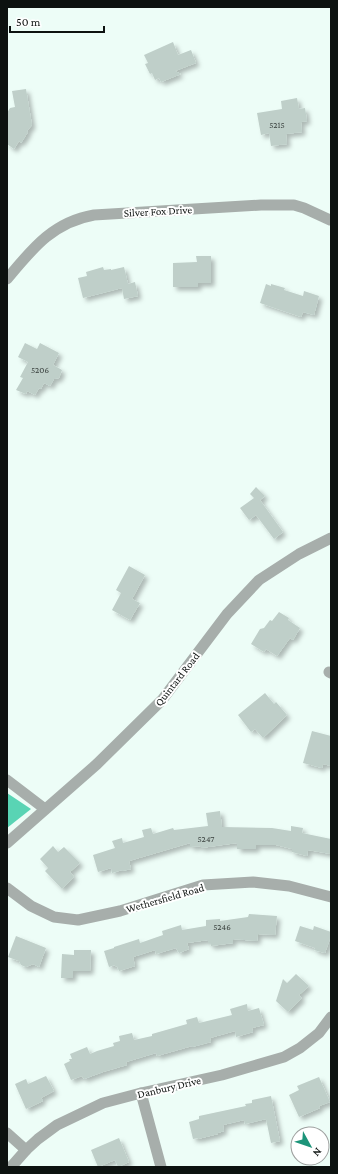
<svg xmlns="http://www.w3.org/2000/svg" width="338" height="1174" font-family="'Crimson Pro',serif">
  <defs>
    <filter id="shadow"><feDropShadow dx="3.5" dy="3.5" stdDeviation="2" flood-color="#0004"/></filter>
  </defs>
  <rect width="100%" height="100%" fill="#edfdf7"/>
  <polygon fill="#59d4b4" points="7,793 31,809 7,828"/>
  <g fill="#bfcfc9" filter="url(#shadow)">
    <polygon points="173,42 178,55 191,50 196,63 175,71 181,74 161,82 159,78 155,80 152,73 150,74 145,64 148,63 144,55"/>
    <polygon points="26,89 32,125 27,131 28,132 21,143 19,141 14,149 7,144 7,113 10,108 15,107 12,91"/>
    <polygon points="297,98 299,109 305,108 307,121 301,122 302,132 286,134 287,144 271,146 269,133 261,135 257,113 282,109 281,101"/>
    <polygon points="196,256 211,256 211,283 198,283 198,287 173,287 173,263 197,262"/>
    <polygon points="103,267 104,270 111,269 111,270 124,267 128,284 135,282 138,296 124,299 122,288 83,298 78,278 87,276 86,272"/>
    <polygon points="266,284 271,286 271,284 285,288 284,290 303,296 304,291 319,296 314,315 303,312 301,317 260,303"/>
    <polygon points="25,343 37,349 40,343 59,353 53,365 62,370 59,378 54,379 50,386 44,383 41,389 39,388 35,395 27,391 26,394 16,390 23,378 20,377 28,362 18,357"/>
    <polygon points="256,487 265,496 260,500 283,532 274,539 256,515 249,520 240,508 254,498 250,494"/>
    <polygon points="129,566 145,575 132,599 140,603 130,620 112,610 121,593 116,590"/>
    <polygon points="279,612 289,618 288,620 300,628 293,640 290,638 277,656 266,649 264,652 251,644 260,629 264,628 270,620 272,621"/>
    <polygon points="265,693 274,704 276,702 287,715 263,738 255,729 251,732 238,715"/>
    <polygon points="312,731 331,736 331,766 323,764 322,768 303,763"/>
    <polygon points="220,811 222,827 272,828 291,831 291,826 303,828 302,833 331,839 331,854 308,850 307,856 292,852 292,849 276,845 256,845 256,849 237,849 237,843 201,848 201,846 190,847 190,843 129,861 131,869 122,871 122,870 112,873 111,868 98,872 93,855 115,848 112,841 122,838 123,843 144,837 142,830 151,828 153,834 173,828 174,830 208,826 206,813"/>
    <polygon points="53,846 58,852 64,847 80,863 70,872 74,877 62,889 45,871 48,868 40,859"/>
    <polygon points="249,914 277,916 275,935 258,934 257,941 233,939 233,943 211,946 210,943 208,943 208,940 187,943 189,949 179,953 176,948 156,954 155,950 133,957 135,966 119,971 117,966 115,967 115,965 109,967 104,951 114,948 114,947 139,939 140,943 163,935 162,931 181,925 182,930 206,926 206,920 220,919 220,921 248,917"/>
    <polygon points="300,926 313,930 314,926 331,932 331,936 325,953 314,950 315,948 295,941"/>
    <polygon points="16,936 46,948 39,967 33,964 26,967 21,965 19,961 8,957"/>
    <polygon points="74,950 91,950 90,971 73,971 73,978 61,978 62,954 74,955"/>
    <polygon points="296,974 309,986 299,995 302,998 288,1012 276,1001 283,979 287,983"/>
    <polygon points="247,1004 248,1011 259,1008 264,1025 252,1028 253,1032 236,1037 235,1031 210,1038 211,1042 192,1047 192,1046 157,1056 156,1053 126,1062 127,1065 103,1072 84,1079 82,1076 71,1080 64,1064 70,1061 69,1059 72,1059 70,1054 87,1047 90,1054 97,1051 114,1046 113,1043 120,1041 119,1036 132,1033 134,1040 152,1036 152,1034 187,1024 186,1020 197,1017 199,1023 232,1015 230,1009"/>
    <polygon points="46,1076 54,1091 41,1098 43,1101 26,1109 15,1084 26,1079 28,1084"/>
    <polygon points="319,1077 330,1102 319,1106 320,1108 299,1117 289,1095 299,1090 297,1086"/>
    <polygon points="271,1096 280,1141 271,1143 266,1119 245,1124 244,1120 223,1125 224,1131 218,1133 218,1134 198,1139 198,1138 193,1139 189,1122 199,1119 199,1116 246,1106 245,1104 252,1103 252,1100"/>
    <polygon points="119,1138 129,1162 118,1167 115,1160 98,1167 91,1150"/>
  </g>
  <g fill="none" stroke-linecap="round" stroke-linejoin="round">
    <g stroke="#a7aeab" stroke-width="11">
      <path d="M7 279C32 249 53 222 94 215L261 205H294L304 208 330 220"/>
      <polyline points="329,672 331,673"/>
      <polyline points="7,780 45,809"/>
      <polyline points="7,843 97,764 162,700 227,614 259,580 299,554 331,538"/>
      <polyline points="7,888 31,906 54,917 78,920 120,911 203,885 253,882 289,886 331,897"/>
      <polyline points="141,1093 161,1167"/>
      <polyline points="7,1133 26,1150"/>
      <polyline points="11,1167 26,1150 38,1139 57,1125 103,1103 141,1093 222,1075 284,1057 300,1048 319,1033 331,1017"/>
    </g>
  </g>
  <g text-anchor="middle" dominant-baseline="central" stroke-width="4" stroke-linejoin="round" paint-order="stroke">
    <g font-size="9" fill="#3a413e">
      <text x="277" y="125">5215</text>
      <text x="40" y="370">5206</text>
      <text x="206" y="839">5247</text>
      <text x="222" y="927">5246</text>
    </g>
    <g font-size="11" fill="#0d1210" stroke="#fff">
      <text transform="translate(158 211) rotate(-3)">Silver Fox Drive</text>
      <text transform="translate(177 679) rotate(-52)">Quintard Road</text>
      <text transform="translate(165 898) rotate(-16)">Wethersfield Road</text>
      <text transform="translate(169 1087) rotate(-13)">Danbury Drive</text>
    </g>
  </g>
  <rect width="338" height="1174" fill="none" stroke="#0d1210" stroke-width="16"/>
  <g transform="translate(310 1146) rotate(130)"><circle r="19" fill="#ffffff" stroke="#9ea09f"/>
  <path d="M0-3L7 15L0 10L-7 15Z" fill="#1c9479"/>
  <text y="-6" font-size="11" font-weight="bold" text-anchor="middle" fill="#0d1210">N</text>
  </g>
  <path d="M10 26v6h94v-6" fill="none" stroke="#0d1210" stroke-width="2"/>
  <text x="16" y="26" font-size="12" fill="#0d1210" stroke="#ffffff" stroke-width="3" paint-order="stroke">50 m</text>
</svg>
